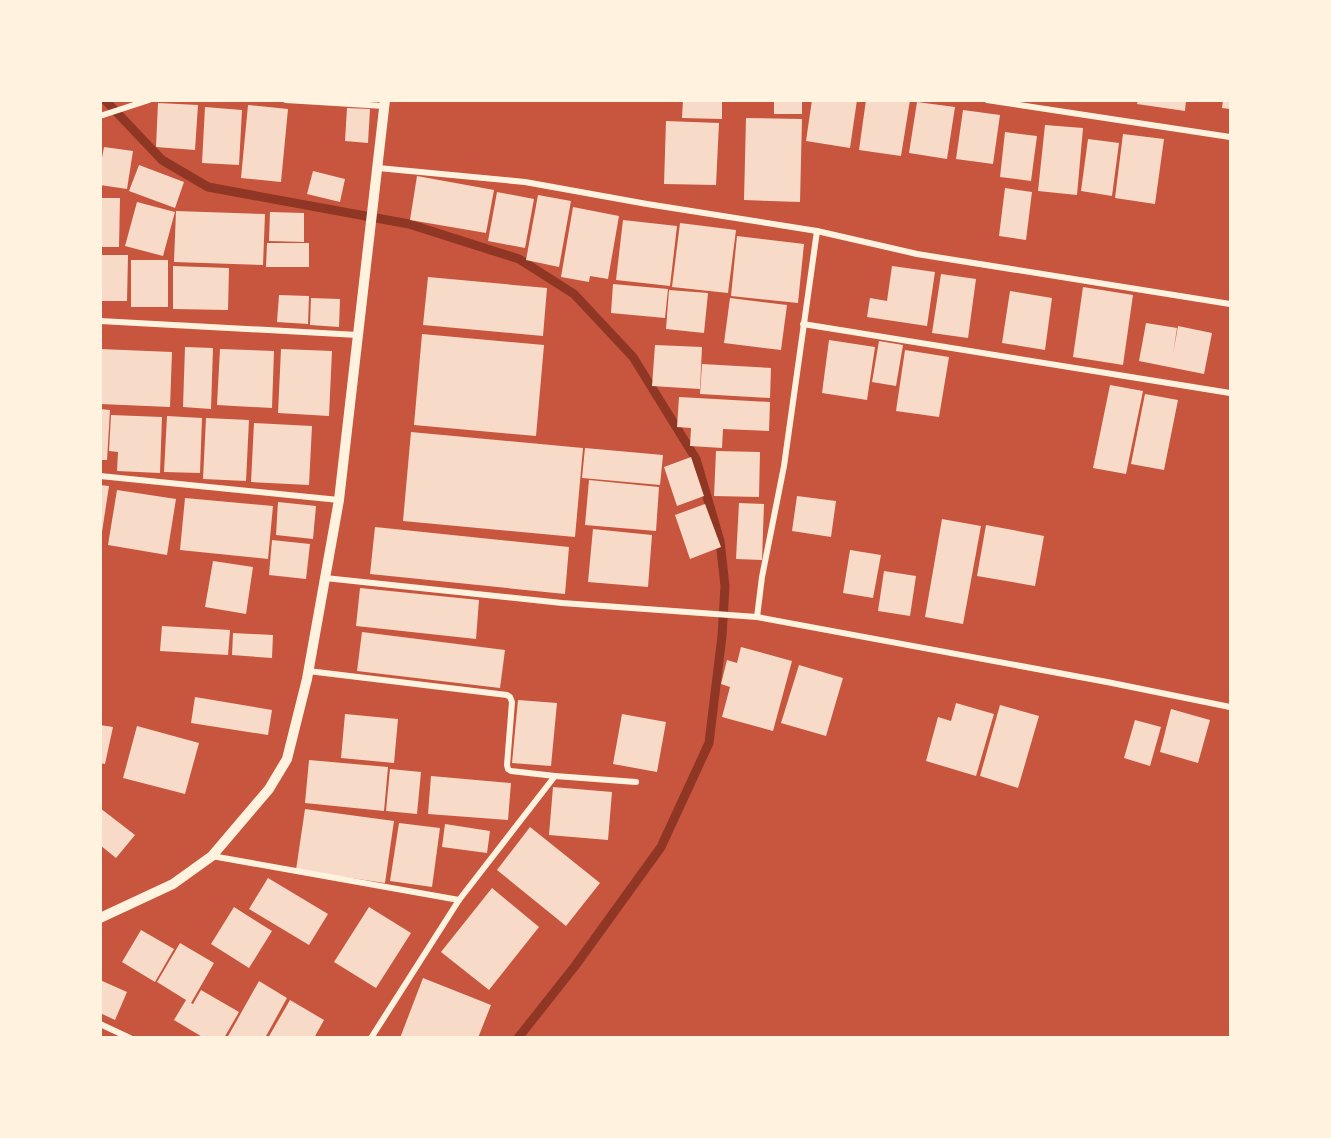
<svg xmlns="http://www.w3.org/2000/svg" width="1331" height="1138" font-family="Ubuntu,sans-serif">
  <rect width="100%" height="100%" fill="#c8553d"/>
  <g fill="none" stroke-linecap="round" stroke-linejoin="round">
    <polyline stroke="#8f3625" stroke-width="9" points="105,100 162,160 208,187 409,224 519,259 574,294 633,357 696,459 720,541 725,586 722,636 709,743 661,847 575,966 518,1038"/>
  </g>
  <g fill="#f7dbc8">
    <polygon points="683,100 722,100 722,119 682,118"/>
    <rect x="774" y="100" width="28" height="14"/>
    <polygon points="812,100 857,100 850,148 806,141"/>
    <polygon points="866,100 910,100 901,156 859,150"/>
    <polygon points="1138,100 1186,100 1185,111 1137,104"/>
    <polygon points="1223,100 1230,100 1230,109 1222,108"/>
    <polygon points="917,102 955,107 947,159 909,153"/>
    <polygon points="158,103 198,105 195,150 156,147"/>
    <polygon points="248,105 288,109 281,182 241,178"/>
    <polygon points="205,107 242,110 239,165 202,163"/>
    <polygon points="347,108 370,109 368,143 345,141"/>
    <polygon points="963,110 1000,115 993,164 956,159"/>
    <polygon points="746,118 802,119 800,202 744,200"/>
    <polygon points="666,121 719,123 716,185 664,184"/>
    <polygon points="1045,125 1083,128 1077,195 1038,191"/>
    <polygon points="1005,132 1037,136 1031,181 1000,177"/>
    <polygon points="1123,134 1164,139 1155,204 1115,198"/>
    <polygon points="1088,139 1119,143 1112,196 1081,191"/>
    <polygon points="104,147 133,151 127,189 100,185 100,168"/>
    <polygon points="139,165 184,182 175,208 129,191"/>
    <polygon points="313,171 345,179 340,202 307,194"/>
    <polygon points="417,176 494,190 486,233 410,220"/>
    <polygon points="1005,188 1032,192 1026,240 999,236"/>
    <polygon points="497,192 534,199 525,248 488,241"/>
    <polygon points="538,195 571,201 559,267 526,260"/>
    <polygon points="100,198 120,198 119,247 100,247"/>
    <polygon points="137,202 175,212 163,256 125,246"/>
    <polygon points="573,207 619,216 608,279 590,276 589,282 561,277"/>
    <polygon points="176,211 265,214 263,265 174,262"/>
    <polygon points="270,212 304,213 304,242 269,241"/>
    <polygon points="623,220 677,226 670,286 616,280"/>
    <polygon points="680,223 736,230 728,293 672,287"/>
    <polygon points="737,236 804,244 798,303 731,296"/>
    <polygon points="267,243 309,243 309,267 266,267"/>
    <polygon points="100,255 128,255 127,301 100,301"/>
    <rect x="131" y="260" width="37" height="47"/>
    <polygon points="173,266 229,268 228,310 173,309"/>
    <polygon points="892,266 935,272 927,326 867,317 870,298 887,301"/>
    <polygon points="941,274 976,279 968,338 932,333"/>
    <polygon points="428,277 547,288 543,336 423,325"/>
    <polygon points="613,284 668,289 665,318 611,313"/>
    <polygon points="1083,287 1133,295 1123,365 1073,357"/>
    <polygon points="669,290 708,293 704,333 666,329"/>
    <polygon points="1010,291 1052,298 1045,350 1002,343"/>
    <polygon points="279,295 309,296 308,324 277,322"/>
    <polygon points="311,298 340,299 339,327 310,325"/>
    <polygon points="730,298 787,305 781,350 724,343"/>
    <polygon points="1146,323 1177,328 1173,354 1178,326 1212,333 1204,374 1139,361"/>
    <polygon points="422,334 544,345 536,436 414,425"/>
    <polygon points="829,340 875,347 867,400 822,393"/>
    <polygon points="879,341 903,345 896,386 872,382"/>
    <polygon points="655,345 702,347 700,389 652,386"/>
    <polygon points="185,347 213,348 211,409 183,407"/>
    <polygon points="100,349 172,352 170,407 100,404"/>
    <polygon points="220,349 274,351 272,408 217,405"/>
    <polygon points="281,349 332,351 329,416 278,413"/>
    <polygon points="905,350 949,357 939,417 896,411"/>
    <polygon points="702,364 771,368 770,398 700,394"/>
    <polygon points="1110,385 1143,391 1126,474 1093,468"/>
    <polygon points="1145,394 1178,400 1164,470 1131,464"/>
    <polygon points="679,397 770,402 769,431 723,429 722,448 690,446 691,428 677,427"/>
    <polygon points="100,409 110,410 107,460 100,460"/>
    <polygon points="111,415 162,417 160,473 117,471 118,452 109,451"/>
    <polygon points="167,416 202,418 200,473 164,472"/>
    <polygon points="206,418 249,420 246,481 203,479"/>
    <polygon points="254,423 312,426 309,485 251,482"/>
    <polygon points="411,432 583,448 575,537 403,521"/>
    <polygon points="585,448 663,455 660,485 582,478"/>
    <polygon points="716,451 760,452 759,497 714,496"/>
    <polygon points="691,457 704,496 677,506 664,467"/>
    <polygon points="589,480 659,487 656,531 585,525"/>
    <polygon points="100,485 109,486 102,532 100,531"/>
    <polygon points="117,490 176,499 167,555 108,545"/>
    <polygon points="797,496 836,501 831,537 792,531"/>
    <polygon points="185,498 273,506 268,559 180,550"/>
    <polygon points="278,502 316,506 313,539 276,535"/>
    <polygon points="739,503 764,504 762,560 736,559"/>
    <polygon points="705,504 721,547 690,559 675,515"/>
    <polygon points="942,519 981,526 963,624 925,617"/>
    <polygon points="986,525 1044,536 1035,586 977,576"/>
    <polygon points="375,527 569,547 565,594 370,574"/>
    <polygon points="593,529 652,535 648,587 588,582"/>
    <polygon points="272,540 310,544 306,579 269,575"/>
    <polygon points="850,550 881,555 873,598 843,593"/>
    <polygon points="213,561 253,567 246,614 205,607"/>
    <polygon points="884,571 916,576 910,616 878,611"/>
    <polygon points="360,588 479,600 476,639 356,626"/>
    <polygon points="162,626 230,630 228,655 160,651"/>
    <polygon points="362,632 505,650 500,688 357,671"/>
    <polygon points="233,633 273,635 272,658 232,655"/>
    <polygon points="741,647 792,661 773,731 722,717 730,687 721,684 727,660 737,663"/>
    <polygon points="799,665 843,678 826,736 781,723"/>
    <polygon points="195,697 272,710 268,735 191,723"/>
    <polygon points="518,700 557,703 551,766 512,763"/>
    <polygon points="956,703 994,714 976,776 926,761 938,717 951,721"/>
    <polygon points="1000,705 1039,716 1018,788 980,776"/>
    <polygon points="1171,709 1210,720 1198,763 1160,752"/>
    <polygon points="345,714 398,719 394,763 341,758"/>
    <polygon points="622,714 666,722 657,772 613,764"/>
    <polygon points="1135,720 1161,727 1150,766 1124,758"/>
    <polygon points="100,725 113,727 105,764 100,763"/>
    <polygon points="137,726 199,743 185,794 123,778"/>
    <polygon points="309,760 388,767 384,811 305,803"/>
    <polygon points="390,769 421,772 417,814 386,811"/>
    <polygon points="431,776 511,783 508,820 428,814"/>
    <polygon points="553,787 612,792 608,840 549,835"/>
    <polygon points="100,808 135,835 116,858 100,845"/>
    <polygon points="305,809 394,821 385,883 296,870"/>
    <polygon points="399,823 440,828 432,887 390,881"/>
    <polygon points="445,824 490,831 487,853 442,847"/>
    <polygon points="530,827 600,883 566,926 497,870"/>
    <polygon points="268,878 328,914 309,945 249,909"/>
    <polygon points="492,888 539,927 489,990 441,952"/>
    <polygon points="234,907 272,931 249,968 211,944"/>
    <polygon points="369,907 411,933 376,988 334,962"/>
    <polygon points="141,930 174,949 155,982 122,962"/>
    <polygon points="180,943 214,963 191,1003 193,1004 201,990 239,1012 224,1038 204,1038 174,1020 186,1000 157,982"/>
    <polygon points="423,978 491,1005 478,1038 400,1038"/>
    <polygon points="100,980 127,992 115,1020 100,1013"/>
    <polygon points="259,981 287,998 265,1038 227,1038"/>
    <polygon points="290,1000 324,1020 314,1038 268,1038"/>
  </g>
  <g fill="none" stroke-linecap="round" stroke-linejoin="round">
    <g stroke="#fff3e0" stroke-width="6">
      <polyline points="286,100 384,106"/>
      <polyline points="987,100 1230,137"/>
      <polyline points="100,116 149,100"/>
      <polyline points="378,168 525,182 647,204 817,231 917,254 1230,304"/>
      <polyline points="100,321 358,335"/>
      <polyline points="803,324 1230,393"/>
      <polyline points="100,476 339,500"/>
      <polyline points="325,578 562,603 757,617 1107,682 1230,707"/>
      <polyline points="757,617 762,577 784,466 817,231"/>
      <polyline points="308,671 507,695 510,697 512,702 507,765 508,769 511,771 555,776"/>
      <polyline points="212,856 459,900"/>
      <polyline points="100,1024 130,1038"/>
      <polyline points="371,1038 459,900 555,776 636,782"/>
    </g>
    <polyline stroke="#fff3e0" stroke-width="10" points="100,918 173,884 212,856 269,789 287,759 307,679 339,500 385,100"/>
  </g>
  <rect width="1331" height="1138" fill="none" stroke="#fff3e0" stroke-width="204"/>
</svg>
